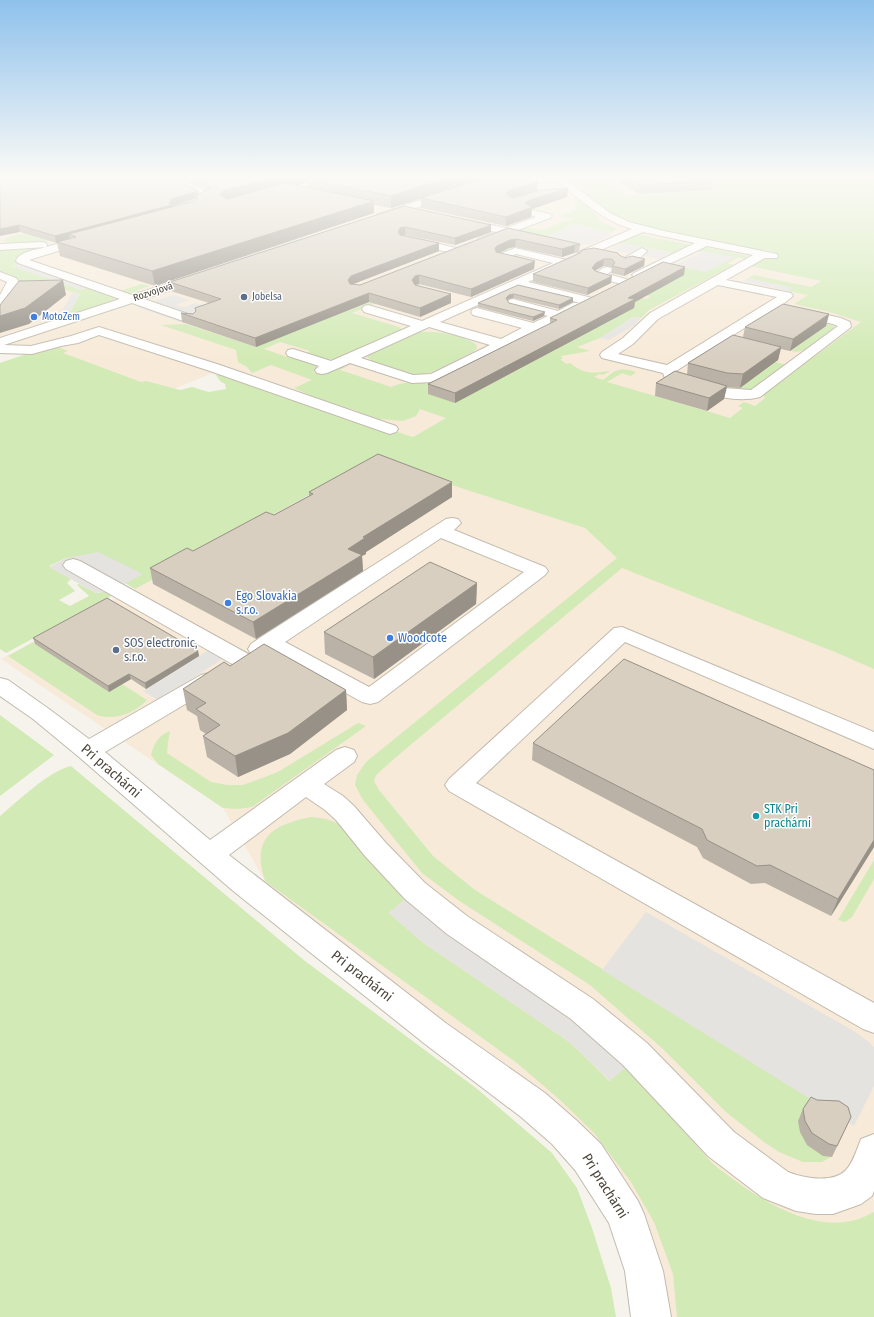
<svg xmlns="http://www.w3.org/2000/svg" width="874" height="1317" font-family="'Fira Sans Condensed',sans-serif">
  <rect width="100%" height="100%" fill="#f6f3ec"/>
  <g fill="#f7ead8">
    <polygon points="0,176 695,176 616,220 872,275 874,318 754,406 734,423 446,418 413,437 220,370 144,401 33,350 0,349"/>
    <polygon points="375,460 585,528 617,558 874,658 874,1317 651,1317 608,1185 351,967 265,881 223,808 1,659 135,589"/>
  </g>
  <g fill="#d2eab5">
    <path d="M160 176H217L204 178 191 183C199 191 215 192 226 192L249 188V187L262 181 252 178 219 176H307L276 185 284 187 279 188 267 187 279 190 265 188 19 257 15 261 19 264 13 266 81 290 88 287 116 298C110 307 77 314 68 315L80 294 32 280 29 283 36 288 32 290H35L31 296H22L0 327V313L20 282 17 278 0 272V250L46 246 202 204 212 199 213 195 225 193 212 194Z"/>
    <path d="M680 176H874V669L835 652 622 568 402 752 376 775 374 781 379 790 433 856 475 890 834 1113 831 1157 822 1162H803L779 1152 764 1142 726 1112 663 1049 590 985 458 900 422 873 363 800 355 785 357 775 366 762 617 558 585 528 374 460 135 589 125 583 142 574 66 558 49 566 71 579 67 583 75 591 59 600 70 606 89 596 77 585 79 584 96 593 111 591 115 594 6 653 0 649V363L44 348 56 346 68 351 63 353 141 382 146 381 180 390 192 387 209 392 226 389 225 384 220 381 216 375 222 374 413 437 446 418 420 409 416 416 403 421 379 419 369 417 355 410 327 403 294 388 312 380 271 365 252 373 247 367 238 362 236 350 161 325 186 324 256 347 306 298 350 310 416 284 513 231 524 227 543 230 565 221 574 219 559 216 577 210 573 195 598 216 601 222 617 229 611 232 575 224 548 236 583 244 573 248 526 244 515 247 352 313 399 327 402 330 340 358 324 360 305 354 310 351 280 342 264 349 293 359 298 357 317 364 316 369 313 372 323 374 350 364H351L340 370 391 387C414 376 448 388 472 394L559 348 574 321 599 327 634 308 625 294 645 299 650 297 647 295 675 265 706 272 704 251 699 252 696 250 704 247 748 256 745 259 739 257 727 263 734 265 649 310 641 318 633 317 600 338 577 347 590 351 561 356 563 359H560L566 364 570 363C585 375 593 373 610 371L603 375 599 374 594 377 603 380C615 372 616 366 636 372L631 376 622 373 607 382 730 418 743 408 738 406 744 402 755 406 765 398 763 395 861 322 830 312 794 304 808 295 788 291 792 288 748 278 754 275 811 287 821 281 750 266 758 259 775 257V252L764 250 761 251 634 225 613 215 570 182 580 180 615 179V180L611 182 617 184 612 185 624 195H632L711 190Z"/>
    <polygon points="27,233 66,236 40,243 5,245 9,242 2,241 11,236"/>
    <polygon points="636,234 691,245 691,246 672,255 669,254 670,252 617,243"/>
    <polygon points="142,284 150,286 135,291 145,291 128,294 120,291"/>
    <path d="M823 322 834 326 835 329C822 339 808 355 791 351L825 326Z"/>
    <path d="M419 332C438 331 459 334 476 344L477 348 473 352C458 359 441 370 425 374 408 377 388 367 372 361L367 357 370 352 412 333Z"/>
    <polygon points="776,362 786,365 751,390 720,388 721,382 740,388"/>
    <path d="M33 642 109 692 122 684 147 700C135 713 115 721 97 715L8 656Z"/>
    <polygon points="0,715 54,755 0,796"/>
    <path d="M358 723 366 726 252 807 238 809 223 808 158 764 151 755C154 743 159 735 170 731L168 742 167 753 211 782 227 785H243L278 772Z"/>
    <path d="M71 766 305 961 476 1088 552 1153 577 1188 592 1228 611 1288 616 1317H0V816C18 801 49 771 71 766Z"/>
    <path d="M311 817C324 818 333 820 343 827L404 900 389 913 422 942 565 1039 578 1050 609 1081 626 1067 713 1164C755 1197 820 1244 874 1212V1317H677L673 1274 654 1222 631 1182 594 1133 559 1099 517 1063 265 881C251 838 272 825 311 817Z"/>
    <polygon points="874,860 874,879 852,917 845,922 838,920"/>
  </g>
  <g fill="#e5e3e0">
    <polygon points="575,224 611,232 608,234 612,235 589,245 547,236"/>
    <polygon points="297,239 303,240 219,267 213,266"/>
    <polygon points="623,243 671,253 659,259 644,256 647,254 633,251 629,253 610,249"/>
    <polygon points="704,251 735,257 706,272 675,265"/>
    <polygon points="19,264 88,287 81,290 12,266"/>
    <polygon points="748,278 793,288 788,291 744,281"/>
    <polygon points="73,292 80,294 68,315 59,315"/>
    <polygon points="173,295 189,300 176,305 183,307 196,303 217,309 180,322 137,307"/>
    <polygon points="633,317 641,318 635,325 609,340 600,338"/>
    <polygon points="98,552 143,574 111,591 96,593 49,567 66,558"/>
    <polygon points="209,650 224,658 158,700 143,691"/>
    <polygon points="415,891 532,975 626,1067 610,1081 578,1050 565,1039 422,942 389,913"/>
    <polygon points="646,912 852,1030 868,1041 874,1047 874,1086 854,1126 602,970"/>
  </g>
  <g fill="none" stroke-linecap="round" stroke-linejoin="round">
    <g stroke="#c2bbae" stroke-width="2">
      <g id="minor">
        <path d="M150 176C170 176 193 183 210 194L212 199 210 201 190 208H184L182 206 184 204 202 197 196 193Z"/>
        <path d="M552 176H627L623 179 568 181 610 213 629 222 664 231 777 254 778 256 777 258H765L726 280 791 293 793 296 782 305 841 318 850 322 851 327 760 397C729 405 695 389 666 381L663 373 602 358 600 355 602 352 623 338 650 313 753 255 707 246 642 277H634L632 275 634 273 695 243 643 232 589 255H581L580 253 581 251 632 229C603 221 581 200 557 181L508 184 504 181 508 178ZM718 285 777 297 667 365 618 354 633 344 658 319ZM773 310 833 324 838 326 751 390 724 388 677 375 676 371Z"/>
        <polygon points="449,191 452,192 454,194 452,196 384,218 378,218 376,216 378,214"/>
        <polygon points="533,210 550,214 552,216 550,218 483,243 479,242 478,240 479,238 496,232 458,224 457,222 462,219 506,228 536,217 530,215 528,213"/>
        <path d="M86 236 91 239 90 241 29 260 132 295 195 275H203L205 277 203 279 144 299 194 316 196 319 194 322H186L132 303 4 345 31 346 71 336 99 327 217 364 396 426 398 429 396 432 390 434 384 432 207 370 99 335 78 343 61 346 32 354 0 353V338L120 299 18 263 16 261C19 251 37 250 46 247L0 250V244L42 242 46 243 47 245 46 247Z"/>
        <polygon points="410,237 460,249 461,251 456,254 406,242 405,240 406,238"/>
        <path d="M515 248 567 260 569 262 564 266 528 282 592 298 594 301 592 304 588 305 518 287 440 322 501 339 522 328 473 315 471 312 473 309 477 308 533 323 548 316 509 306 507 303 509 300 513 299 558 311 573 303H581L583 306 581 309 508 347 434 382 412 383 350 363 327 373 322 374 317 373 315 370 319 366 288 356 286 353 288 350 293 349 331 361 411 326 364 312 362 309 364 306 368 305 422 321 553 263 516 254 512 256 527 260 529 262 523 265 497 259 496 257 497 255ZM429 327 490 345 431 374 413 375 361 358Z"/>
        <polygon points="642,248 647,251 640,258 625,264 619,261"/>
        <polygon points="607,267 611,268 613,270 608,274 629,280 631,282 629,284 625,285 595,277 593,275 603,268"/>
        <polygon points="0,272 16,278 19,282 4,307 0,308 0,295 7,282 0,279"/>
        <path d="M452 518 458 519 461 523 454 530 545 567 548 571 545 575 378 702 370 704 362 702 270 651 259 656 251 654 248 649 251 644 261 637 446 519ZM441 538 524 572 369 687 285 642Z"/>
        <polygon points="73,559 80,561 250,655 253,660 250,665 242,667 234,665 66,569 63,565 66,561"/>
        <polygon points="622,627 874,732 874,749 625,642 476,783 874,1003 874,1033 863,1029 449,791 445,785 449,779 614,628"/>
        <path d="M209 673 217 675 220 680 217 685 105 752 210 840 336 750 345 747 354 750 357 756 354 762 324 784 343 796 354 806 385 842 425 883 467 916 593 999 647 1043 734 1132 788 1172C803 1178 833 1184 846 1170 853 1163 857 1149 861 1139L874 1134V1191L872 1196 861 1204 833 1214H816L796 1211 763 1198 708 1156 623 1065 571 1019 447 934 405 899 365 856 336 820 325 810 306 797 229 855 447 1024 545 1093 576 1120 601 1144 638 1201 644 1214 663 1271 671 1317H631L625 1271 609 1223 575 1170 552 1144 521 1117 425 1044 232 890 79 757 33 719 0 696V678L8 680 49 709 89 739 201 675Z"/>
      </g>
    </g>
    <use href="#minor" fill="#fff" fill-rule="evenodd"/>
  </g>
  <g fill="#bab2a6" fill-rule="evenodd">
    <path d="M0 176 147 181 198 191V194L206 190 197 185 182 179 166 176H509L482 179 442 192 538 182 537 191 567 197 532 209 531 217 506 226 421 208V199L391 208 374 205V213L155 286 60 256 57 243 20 232ZM308 182V187L297 185ZM196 198V199L195 201 172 207 173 206Z"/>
    <polygon points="620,176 706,176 713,181 712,190 638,194 619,181"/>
    <polygon points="404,206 491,232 455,245 405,235 403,235 439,243 439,251 352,284 360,285 508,228 580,244 579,253 574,253 562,257 515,247 509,248 500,253 534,269 471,297 419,284 415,285 451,294 451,303 420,317 369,302 256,347 182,322 181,313 193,314 209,303 171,291 170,282"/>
    <polygon points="619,255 644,266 624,276 611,273 612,267 611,267 603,266 596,270 595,271 611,283 587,295 533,282 533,274"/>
    <polygon points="684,275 635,302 634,308 455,403 428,394 428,384 550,324 550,318"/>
    <polygon points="518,285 573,298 573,302 559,309 513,298 509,299 507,300 509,303 544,316 533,321 478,307 478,303"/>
    <polygon points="829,314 826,326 790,351 781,349 778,360 740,388 727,387 724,399 707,411 655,396 656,383 687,375 688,363 743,337 745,327"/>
    <polygon points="309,492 452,497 366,552 366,554 362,556 363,571 256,639 153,584 150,568 193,551 274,515 309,496"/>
    <polygon points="477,583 476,604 374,679 325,654 324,632"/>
    <polygon points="33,638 198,651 199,656 146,689 131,679 109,692 35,644"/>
    <polygon points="230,666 346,690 347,710 290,754 238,777 207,757 203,736 206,734 200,730 197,716 187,710 183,689"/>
    <polygon points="533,743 874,770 874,847 831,916 765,883 751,884 703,858 697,847 532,760"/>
    <polygon points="803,1109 851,1117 832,1157 823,1156 807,1145 800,1132 798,1121"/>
  </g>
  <g fill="#979187">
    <polygon points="279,176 324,176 308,179 308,182 222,207 220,195 223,191"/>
    <polygon points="452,176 509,176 482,179 391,208 391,196"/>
    <polygon points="538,182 537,191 506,202 506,193 509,190"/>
    <polygon points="568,188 567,197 532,209 531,217 506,226 506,217 530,200"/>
    <polygon points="198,191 199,197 196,195 196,198 173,206 172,207 172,211 76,237 69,234 70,239 57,242 56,243 55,236 169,203 172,199"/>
    <polygon points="374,201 374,213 155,286 152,271"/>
    <polygon points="19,225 20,232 0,236 0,229"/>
    <polygon points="491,225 491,232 455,245 455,238"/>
    <polygon points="405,227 405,235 401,236 398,232 400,228"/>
    <polygon points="516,239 515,247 509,248 496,254 495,248 497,246 510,240"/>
    <polygon points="439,243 439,251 351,285 349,288 348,280 351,276"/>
    <polygon points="575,245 574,253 562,257 562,249"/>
    <polygon points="604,259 603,266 596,270 592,275 592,268 596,263"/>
    <polygon points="645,259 644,266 624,276 625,269"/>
    <polygon points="535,261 534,269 471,297 471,289"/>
    <polygon points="685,267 684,275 635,302 634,308 455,403 455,393 628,298"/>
    <polygon points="419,275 419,284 415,285 412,280 415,276"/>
    <polygon points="612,276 611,283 587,295 588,288"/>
    <polygon points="63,280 66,295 29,324 0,333 0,316"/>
    <polygon points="369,293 369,302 256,347 255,338"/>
    <polygon points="451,294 451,303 420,317 420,308"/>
    <polygon points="514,294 513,298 509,299 506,302 506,298 509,295"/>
    <polygon points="573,298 573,302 559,309 559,305"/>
    <polygon points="545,312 544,316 533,321 533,317"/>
    <polygon points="829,314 826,326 790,351 793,339"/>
    <polygon points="781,347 778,360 740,388 743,374"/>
    <polygon points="727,386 724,399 707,411 709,398"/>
    <polygon points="452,482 452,497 366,552 366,554 362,556 363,571 256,639 253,622 363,537"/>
    <polygon points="477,583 476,604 374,679 373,657"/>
    <polygon points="198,651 199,656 146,689 145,683"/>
    <polygon points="129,674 131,679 109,692 108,686"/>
    <polygon points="346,690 347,710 290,754 238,777 235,756"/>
    <polygon points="874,840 874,847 831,916 838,899"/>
  </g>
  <g fill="#d8cfc1" stroke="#979187">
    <polygon points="0,176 132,176 147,181 151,176 163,176 194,188 198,191 172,199 169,203 171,205 55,236 19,225 0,229"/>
    <polygon points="201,176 279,176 223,191 220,195 227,199 281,184 291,184 374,201 152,271 57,242 76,237 69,234 195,201 198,198 196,195 211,188 209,181"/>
    <polygon points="315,176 452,176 391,196 308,179"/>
    <polygon points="512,176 537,176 538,182 509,190 506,193 507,195 513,198 541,190 568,188 530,200 525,203 532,207 506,217 421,198 484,179"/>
    <polygon points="627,176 706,176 713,181 639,185"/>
    <polygon points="404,206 491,225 455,238 405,227 400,228 398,232 400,235 439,243 351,276 348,280 350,284 360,285 508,228 580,244 579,245 575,245 562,249 516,239 510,240 497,246 495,248 496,252 535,261 471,289 419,275 415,276 412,280 415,285 451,294 420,308 369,293 255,338 181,313 193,314 196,311 195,308 221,299 170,282"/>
    <polygon points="594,248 618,253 619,255 625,258 632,256 645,259 625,269 612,266 615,263 612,259 604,259 596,263 592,268 595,271 612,276 588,288 533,274 580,253 582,250"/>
    <polygon points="663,262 685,267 628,298 635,299 455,393 428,384 557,320 550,318"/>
    <polygon points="63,280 25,308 0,316 0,305 19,281"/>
    <polygon points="518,285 573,298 559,305 514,294 509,295 506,298 509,303 545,312 533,317 478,303"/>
    <polygon points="783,304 829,314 793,339 745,327"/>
    <polygon points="733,335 781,347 743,374 727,373 688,363"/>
    <polygon points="675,371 727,386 709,398 656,383"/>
    <polygon points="378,454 452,482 363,537 365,538 348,549 362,555 253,622 150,568 187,548 193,551 266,512 274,515 313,494 309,492"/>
    <polygon points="430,562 477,583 373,657 324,632"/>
    <polygon points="107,598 198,651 145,683 129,674 108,686 33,638"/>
    <polygon points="264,644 346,690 288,733 235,756 203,736 220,725 196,709 206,703 183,689 224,662 230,666"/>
    <polygon points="624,659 874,770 874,840 838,899 770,865 757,866 707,840 702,829 533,743"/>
    <polygon points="811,1097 817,1100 839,1101 848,1107 851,1117 837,1146 829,1144 812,1133 805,1121 803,1109"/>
  </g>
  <linearGradient id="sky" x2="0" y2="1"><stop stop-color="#8fc1ec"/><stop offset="0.49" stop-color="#fbfaf6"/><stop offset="1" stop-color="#fbfaf6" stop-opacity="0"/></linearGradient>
  <rect width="874" height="361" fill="url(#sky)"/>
  <g fill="#5c6f8a" stroke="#fff" stroke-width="1.5">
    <circle cx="244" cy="297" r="4"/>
    <circle cx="116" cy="650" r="4"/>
  </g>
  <g fill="#3f7fe0" stroke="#fff" stroke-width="1.5">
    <circle cx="34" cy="317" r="4"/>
    <circle cx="228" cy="603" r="4"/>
    <circle cx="390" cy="638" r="4"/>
  </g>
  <circle fill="#0f9aa8" stroke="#fff" stroke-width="1.5" cx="756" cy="816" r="4"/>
  <g text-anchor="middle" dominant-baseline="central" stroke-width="3" stroke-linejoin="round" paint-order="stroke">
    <g font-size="10" fill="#4b4439" stroke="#fff">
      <text transform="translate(153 292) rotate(-18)">Rozvojová</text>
    </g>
    <g font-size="10" fill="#4e5e75" stroke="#fff" text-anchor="start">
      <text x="252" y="297">Jobelsa</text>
    </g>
    <g font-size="10" fill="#366cbe" stroke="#fff" text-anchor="start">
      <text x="42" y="317">MotoZem</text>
    </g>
    <g font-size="12" fill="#366cbe" stroke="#fff" text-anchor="start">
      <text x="236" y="596">Ego Slovakia<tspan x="236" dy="14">s.r.o.</tspan></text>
      <text x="398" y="638">Woodcote</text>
    </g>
    <g font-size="12" fill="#4e5e75" stroke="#fff" text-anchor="start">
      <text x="124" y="643">SOS electronic,<tspan x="124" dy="14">s.r.o.</tspan></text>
    </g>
    <g font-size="12" fill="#0d838f" stroke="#fff" text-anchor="start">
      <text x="764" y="809">STK Pri<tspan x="764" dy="14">prachárni</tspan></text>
    </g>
    <g font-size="14" fill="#4b4439" stroke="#fff">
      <text transform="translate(111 771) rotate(41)">Pri prachárni</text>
      <text transform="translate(362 976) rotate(38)">Pri prachárni</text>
      <text transform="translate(605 1186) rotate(58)">Pri prachárni</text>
    </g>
  </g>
</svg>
